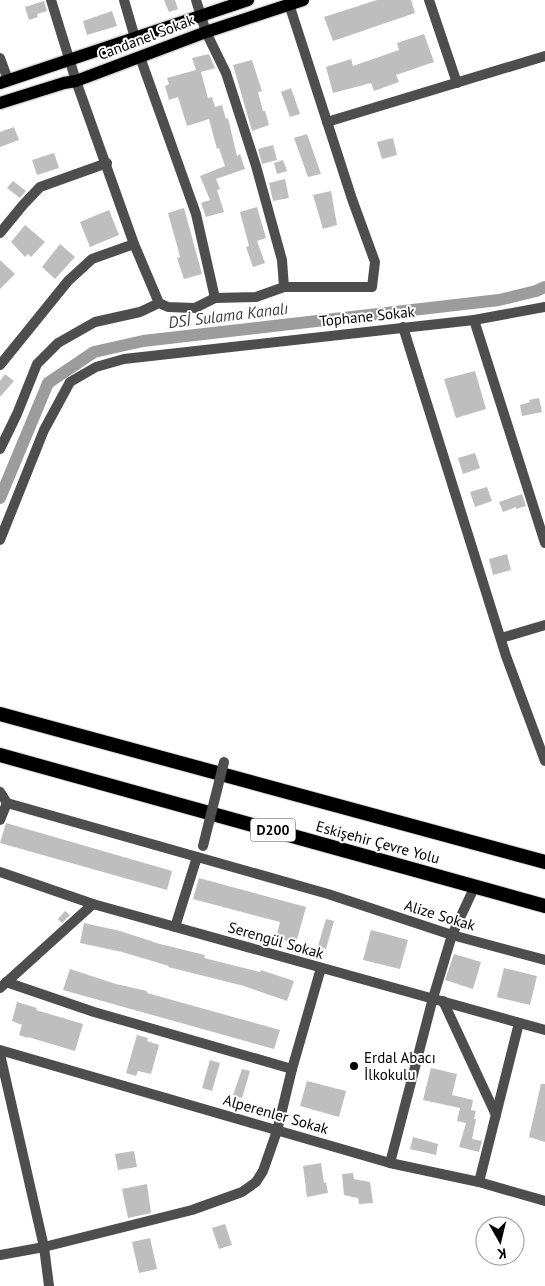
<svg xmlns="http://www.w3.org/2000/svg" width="545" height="1286" font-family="'PT Sans',sans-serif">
  <rect width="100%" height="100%" fill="#fff"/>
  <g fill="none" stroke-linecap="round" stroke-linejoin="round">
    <polyline stroke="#9c9c9c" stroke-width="12" points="0,498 48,383 94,352 143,341 499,300 536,291 545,287"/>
  </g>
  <g fill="#bebebe">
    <polygon points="164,0 175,0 178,9 169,12"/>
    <polygon points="377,0 411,0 415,13 333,41 324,17"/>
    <polygon points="44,1 47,11 37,14 38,17 29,20 25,7"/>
    <polygon points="112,11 117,26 87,35 83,21"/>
    <polygon points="424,34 434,62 396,75 399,82 374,91 371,83 333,93 326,67 351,59 353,66 399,50 397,43"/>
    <polygon points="209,54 215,68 201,72 208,98 212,97 215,107 222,105 226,119 228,118 237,156 240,154 245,169 216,179 220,189 217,190 224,212 206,217 201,203 210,200 200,176 225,166 219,148 217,149 209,119 187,126 178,97 169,100 165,86 169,84 167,78 196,70 192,58"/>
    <polygon points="252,60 262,91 258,92 263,111 265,111 269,125 252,131 233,65"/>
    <polygon points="291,88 300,114 290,117 281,92"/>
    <polygon points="14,127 19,140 0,147 0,132"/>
    <polygon points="307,134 321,174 308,177 294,138"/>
    <polygon points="393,138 397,155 382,159 377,142"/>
    <polygon points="273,145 277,160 262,164 258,149"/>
    <polygon points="54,153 59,168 37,175 32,160"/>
    <polygon points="283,160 287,171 277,174 274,163"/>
    <polygon points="285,179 289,198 273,201 269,183"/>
    <polygon points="13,181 26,191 20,198 7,188"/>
    <polygon points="331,191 337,225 323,229 313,195"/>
    <polygon points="257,207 266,238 257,241 265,263 253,267 246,247 249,246 240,212"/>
    <polygon points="184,208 202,274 184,279 177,258 180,257 178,249 168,213"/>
    <polygon points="109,210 119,235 90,247 80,222"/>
    <polygon points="25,225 45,242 31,257 28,254 25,257 11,242"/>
    <polygon points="60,244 75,257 55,279 42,267"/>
    <polygon points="0,260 15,274 0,289"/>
    <polygon points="475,371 486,409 456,418 444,379"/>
    <polygon points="5,374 14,381 0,397 0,381"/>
    <polygon points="539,398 542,412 522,416 520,405 530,402 529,400"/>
    <polygon points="475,453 480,468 463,474 458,458"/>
    <polygon points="487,487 492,501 475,507 470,492"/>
    <polygon points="522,494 526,506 516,509 516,507 503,512 499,502"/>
    <polygon points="507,554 511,570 493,575 489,559"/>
    <polygon points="6,823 172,871 167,890 0,843"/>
    <polygon points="199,878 306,907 296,943 276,938 280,922 193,899"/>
    <polygon points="65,911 70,915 62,923 58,919"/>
    <polygon points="326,919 334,921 326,949 318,946"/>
    <polygon points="84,923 120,931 160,944 205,955 204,958 260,972 261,970 294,981 287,1001 244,986 168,967 169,966 122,952 80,943"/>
    <polygon points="371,930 408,940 400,969 363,960"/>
    <polygon points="454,954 481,962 473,989 445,980"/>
    <polygon points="504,968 537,976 530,1005 497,997"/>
    <polygon points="70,969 116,984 147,991 147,993 280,1030 274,1049 63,990"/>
    <polygon points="17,1002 37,1008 36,1010 83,1024 75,1051 28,1037 28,1038 19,1035 22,1025 12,1021"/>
    <polygon points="137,1035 148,1038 147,1041 159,1045 151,1074 138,1071 136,1076 126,1073"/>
    <polygon points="210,1060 220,1063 212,1091 202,1088"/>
    <polygon points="431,1068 457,1074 452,1095 473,1100 471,1110 476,1111 474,1119 476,1119 472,1139 482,1141 479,1152 459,1147 466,1123 457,1121 460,1108 423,1100"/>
    <polygon points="242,1069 250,1071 242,1098 233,1095"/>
    <polygon points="307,1081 346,1091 339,1117 300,1106"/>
    <polygon points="541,1084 545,1084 545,1142 529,1137"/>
    <polygon points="413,1137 438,1144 436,1155 410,1149"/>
    <polygon points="134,1151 137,1167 118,1170 115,1154"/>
    <polygon points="321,1163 324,1183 326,1182 328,1193 307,1197 303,1166"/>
    <polygon points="353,1173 354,1179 370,1182 373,1203 359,1204 358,1198 344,1195 342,1174"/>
    <polygon points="147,1184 151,1213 128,1218 122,1189"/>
    <polygon points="225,1224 232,1245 219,1249 212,1228"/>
    <polygon points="150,1238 157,1269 139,1273 132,1242"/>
  </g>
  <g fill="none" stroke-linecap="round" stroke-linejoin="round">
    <g stroke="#dbdbdb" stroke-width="15">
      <g id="primary">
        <polyline points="0,83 248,0"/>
        <polyline points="0,103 64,83 76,81 206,32 303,0"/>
      </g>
    </g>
    <g stroke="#dbdbdb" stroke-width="16">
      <g id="trunk">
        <polyline points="0,714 545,862"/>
        <polyline points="0,755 545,906"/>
      </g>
    </g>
    <g stroke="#4e4e4e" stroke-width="10">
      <polyline points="51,0 76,81 134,244 159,303"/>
      <polyline points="124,0 135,38"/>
      <polyline points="429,0 457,83"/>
      <polyline points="140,57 196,214 215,298 256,297 284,287 282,260 256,166 226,73 206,32 196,0"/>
      <polyline points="0,58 8,80"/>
      <polyline points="327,122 545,56"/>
      <polyline points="0,233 23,205 40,187 107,163"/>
      <polyline points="284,287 372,287 375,262 352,199 289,4"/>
      <polyline points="474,320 545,543"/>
      <polyline points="403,327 506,656 545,761"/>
      <polyline points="0,365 68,281 92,259 134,244"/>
      <polyline points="0,449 17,414 37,364 58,343 95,322 140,312 159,303 168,307 195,308 215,298"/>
      <polyline points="0,540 44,430 70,382 96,367 124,359 474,320 545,307"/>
      <polyline points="501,638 545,625"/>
      <polyline points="0,792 7,803 328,894 452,935 545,960"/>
      <polyline points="0,820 7,803"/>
      <polyline points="0,872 93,904 545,1030"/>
      <polyline points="175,927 197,857"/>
      <polyline points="6,982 94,1012 292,1069"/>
      <polyline points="0,988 93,904"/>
      <polyline points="443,1001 496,1115"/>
      <polyline points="0,1050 390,1163 479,1182 545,1201"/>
      <polyline points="0,1054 44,1247 49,1286"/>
      <polyline points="390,1163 433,998 452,935 475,886"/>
      <polyline points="479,1182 519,1023"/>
      <polyline points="0,1255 44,1247 192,1210 242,1192 256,1182 263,1171 277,1131 292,1069 321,968"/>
    </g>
    <use href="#primary" stroke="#000" stroke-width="12"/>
    <use href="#trunk" stroke="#000" stroke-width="14"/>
    <polyline stroke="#4e4e4e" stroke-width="10" points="203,846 224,762"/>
  </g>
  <circle fill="#000" stroke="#fff" stroke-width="2" cx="354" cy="1066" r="5"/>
  <g text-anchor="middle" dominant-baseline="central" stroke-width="4" stroke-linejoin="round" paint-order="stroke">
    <rect fill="#fff" stroke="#4c4c4c" stroke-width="1" x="250.5" y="818.5" width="45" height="23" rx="4"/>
    <g font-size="14" font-weight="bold" fill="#000">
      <text x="273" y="830">D200</text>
    </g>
    <g font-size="15" fill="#000" stroke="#fff">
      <text transform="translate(146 37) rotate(-21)">Candanel Sokak</text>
      <text transform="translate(367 316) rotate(-6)">Tophane Sokak</text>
      <text transform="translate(378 842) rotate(15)">Eskişehir Çevre Yolu</text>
      <text transform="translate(440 915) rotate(17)">Alize Sokak</text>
      <text transform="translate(276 940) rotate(16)">Serengül Sokak</text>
      <text transform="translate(276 1114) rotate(16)">Alperenler Sokak</text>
    </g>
    <g font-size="15" fill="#000" stroke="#fff" text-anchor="start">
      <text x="364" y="1057">Erdal Abacı<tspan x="364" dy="17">İlkokulu</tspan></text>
    </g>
    <g font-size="16" font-style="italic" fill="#3d3d3d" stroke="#fff">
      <text transform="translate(228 315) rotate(-7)">DSİ Sulama Kanalı</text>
    </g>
  </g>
  <g transform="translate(500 1241) rotate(172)"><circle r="24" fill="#ffffff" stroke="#999999"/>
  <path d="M0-4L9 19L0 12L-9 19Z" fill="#000000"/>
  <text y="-8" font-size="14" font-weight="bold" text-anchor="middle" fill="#000000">K</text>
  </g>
</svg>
